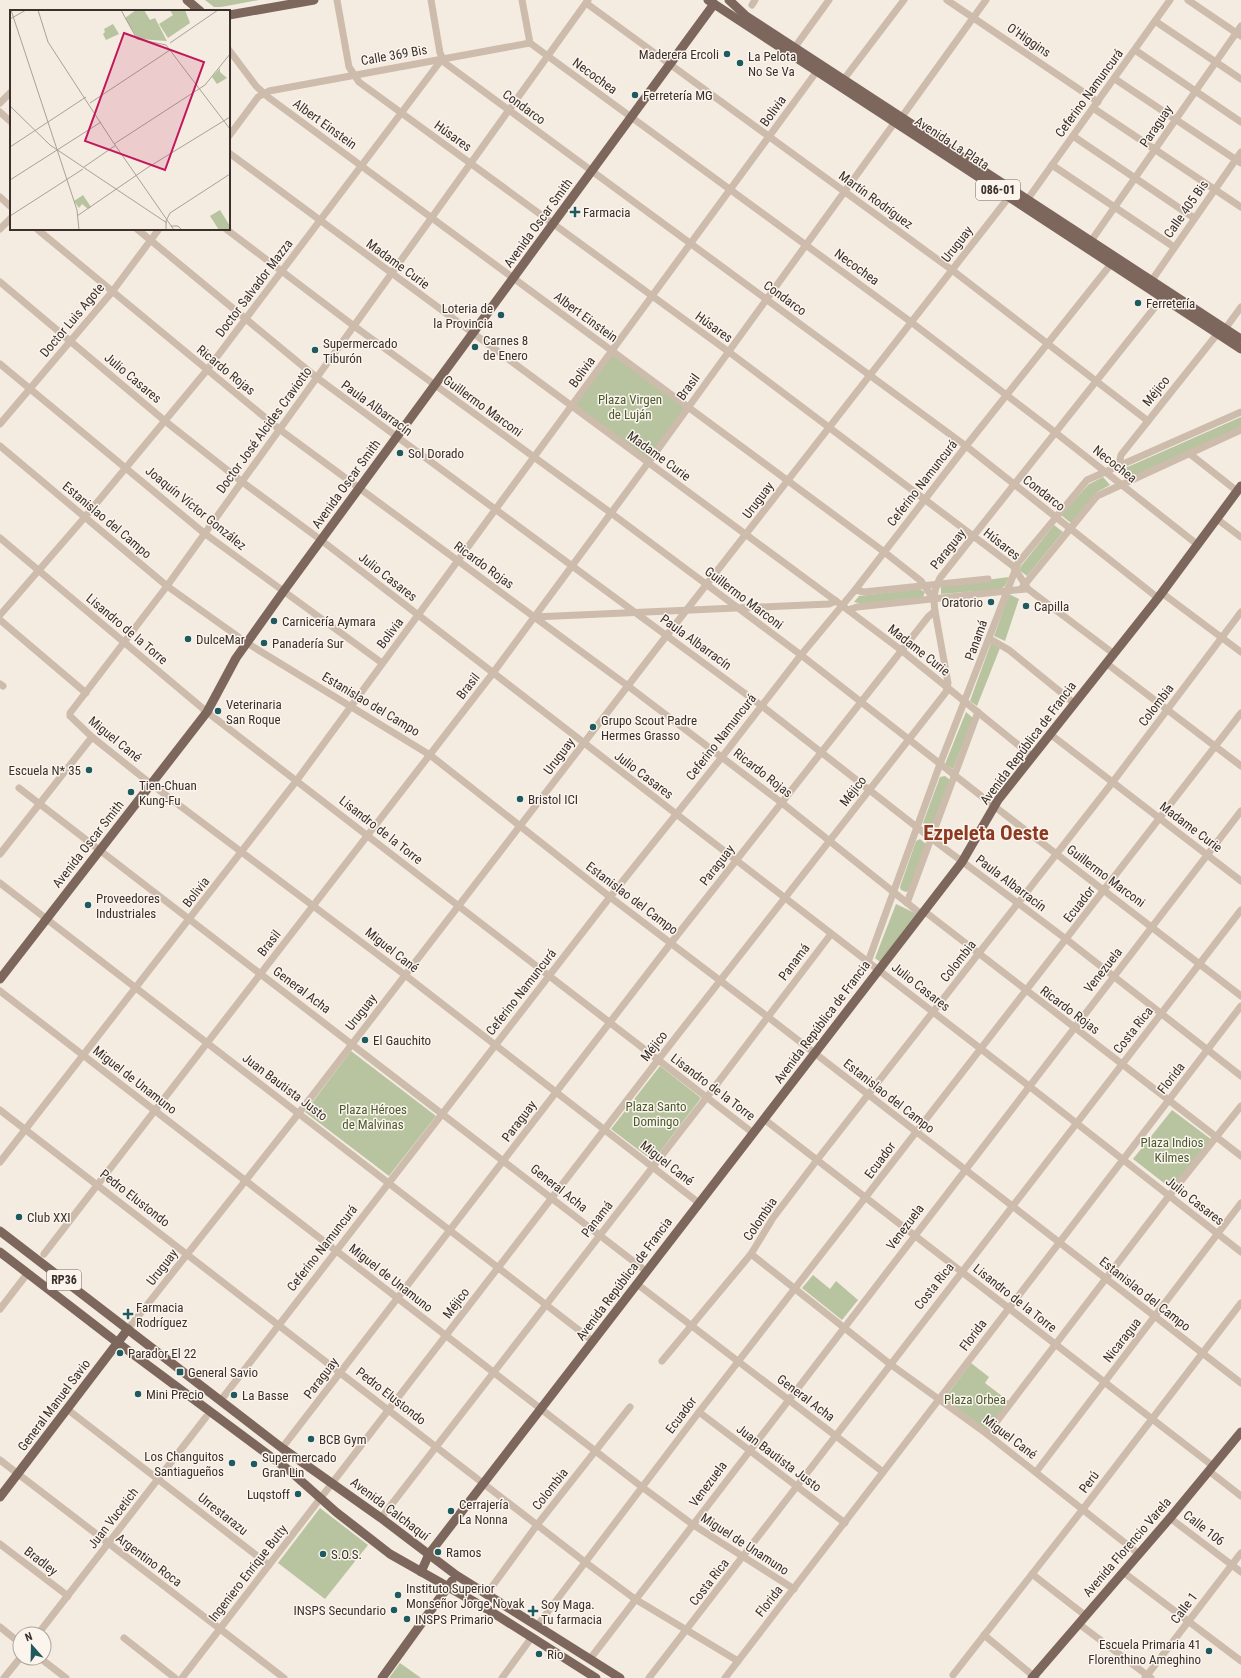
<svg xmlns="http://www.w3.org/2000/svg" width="1241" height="1678" font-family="'Roboto Condensed',sans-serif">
  <rect width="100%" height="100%" fill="#f4ebe1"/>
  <g fill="#b8c4a0">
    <polygon points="205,0 259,0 221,7 214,7"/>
    <polygon points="612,351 688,408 648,463 572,406"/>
    <polygon points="1241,417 1241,427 1133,476 1123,469"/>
    <polygon points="1103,477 1110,485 1097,492 1071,523 1061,515 1089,484"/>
    <polygon points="1054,525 1063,532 1027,576 1019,570 1021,566"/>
    <polygon points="1009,577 1005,586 1001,589 941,594 941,586"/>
    <polygon points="919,589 925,592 923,597 863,604 854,602 859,596"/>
    <polygon points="1009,594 1019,599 1005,641 994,636"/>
    <polygon points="991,643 1000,648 977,706 970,701"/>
    <polygon points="966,712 973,718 953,769 945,764"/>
    <polygon points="945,776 950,780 931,830 928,829 923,823 940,777"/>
    <polygon points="920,839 927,845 909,890 906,892 901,890 900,887 916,841"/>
    <polygon points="896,904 917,914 880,962 875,958"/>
    <polygon points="351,1051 436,1116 389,1176 305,1112"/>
    <polygon points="660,1066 701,1098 653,1161 611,1129"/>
    <polygon points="1172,1110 1212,1140 1173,1190 1133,1159"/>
    <polygon points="813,1275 830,1289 836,1281 858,1300 842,1320 802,1288"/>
    <polygon points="971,1363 989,1377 985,1383 1011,1403 988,1431 944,1399"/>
    <polygon points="320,1508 368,1545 325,1599 278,1563"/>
    <polygon points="400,1663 421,1678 389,1678"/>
  </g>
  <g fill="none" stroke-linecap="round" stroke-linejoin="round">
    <g stroke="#cdbbac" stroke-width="7">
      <polyline points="337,0 349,67 359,82 729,352 1013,566 1028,589 1114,654"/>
      <polyline points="431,0 440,53 445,63 966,446 1158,598"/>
      <polyline points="522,0 530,43 911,322 1056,433 1198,545"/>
      <polyline points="588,0 167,586 70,713 70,716 92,737 151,784 405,975 699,1203"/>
      <polyline points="947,0 1098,102"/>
      <polyline points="1188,0 1241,36"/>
      <polyline points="586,3 952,270 1148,421"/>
      <polyline points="752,5 755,0"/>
      <polyline points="1155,21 1241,79"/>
      <polyline points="795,47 829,0"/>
      <polyline points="229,50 256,86 268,97 883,551 921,581 933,598"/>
      <polyline points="1135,50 1241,122"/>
      <polyline points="844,79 904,0"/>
      <polyline points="1115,79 1241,163"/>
      <polyline points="0,103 11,92"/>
      <polyline points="1093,108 1241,207"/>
      <polyline points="0,112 11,122"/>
      <polyline points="901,118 986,0"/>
      <polyline points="229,136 258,97 269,91 530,43"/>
      <polyline points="1073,136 1194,218"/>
      <polyline points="229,153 836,601 901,650 1032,756"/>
      <polyline points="1052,165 1174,247"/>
      <polyline points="0,197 11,207"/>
      <polyline points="1027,200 1170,0"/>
      <polyline points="0,229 11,218"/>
      <polyline points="37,229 279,429 628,686 782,803 921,914"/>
      <polyline points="137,229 316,377 762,706 932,839 1066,939 1241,1076"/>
      <polyline points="226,229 354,326 611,513 801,655 994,806 1241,996"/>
      <polyline points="1091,241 1241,26"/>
      <polyline points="1152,280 1241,152"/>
      <polyline points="0,282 165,421 241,481 321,540 1029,1086 1241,1252"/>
      <polyline points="1225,329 1241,307"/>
      <polyline points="0,364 204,533 382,663"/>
      <polyline points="0,424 112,292 159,229"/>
      <polyline points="0,446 167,586 247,643 430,755 610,897 768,1017 1241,1383"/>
      <polyline points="1190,454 1237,491"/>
      <polyline points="1119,465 1121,455 1218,333"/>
      <polyline points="1217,519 1241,537"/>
      <polyline points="0,538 207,712 753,1133"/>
      <polyline points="1021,589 1097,496 1241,430"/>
      <polyline points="855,590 864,592 988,579"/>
      <polyline points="1162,593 1241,652"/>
      <polyline points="848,610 857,607 1026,589"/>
      <polyline points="0,615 85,517 207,370 442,59"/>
      <polyline points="534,617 829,604 836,601"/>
      <polyline points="0,620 86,693"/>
      <polyline points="990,639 1009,650 1074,703"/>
      <polyline points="1106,663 1241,766"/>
      <polyline points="0,684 3,686"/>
      <polyline points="1050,734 1241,881"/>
      <polyline points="19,788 646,1271"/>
      <polyline points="0,854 92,737"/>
      <polyline points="0,883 593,1341"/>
      <polyline points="907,903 978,712"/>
      <polyline points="924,911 1241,1156"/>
      <polyline points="868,962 940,764 1018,563 1087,480 1241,412"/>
      <polyline points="0,991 642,1487 692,1524 794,1589"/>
      <polyline points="0,1110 585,1562 635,1599 738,1661"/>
      <polyline points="764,1119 1213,1466"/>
      <polyline points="0,1162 297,780 817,71"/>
      <polyline points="44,1254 493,673 648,463 895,122"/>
      <polyline points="751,1254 890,1364 987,1434 1139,1554"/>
      <polyline points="637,1284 883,1472"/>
      <polyline points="0,1309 27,1274"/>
      <polyline points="128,1329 299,1113 667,635 1009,197"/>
      <polyline points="662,1361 751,1254 773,1218 817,1160 1112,783 1241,612"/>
      <polyline points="221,1400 610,897 722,757 801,655 855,590 966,446 1111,264"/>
      <polyline points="67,1409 269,1565"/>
      <polyline points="699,1412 845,1523"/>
      <polyline points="987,1434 1169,1196 1241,1106"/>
      <path d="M282 1448 671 943 928 617 935 611C933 598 934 589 940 578L1163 297"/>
      <polyline points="0,1460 284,1678"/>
      <polyline points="1209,1471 1241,1496"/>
      <polyline points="1036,1472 1241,1203"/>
      <polyline points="381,1518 707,1097 831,934"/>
      <polyline points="1170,1518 1241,1572"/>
      <polyline points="0,1544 68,1596"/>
      <polyline points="1123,1572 1241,1661"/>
      <polyline points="1032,1574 1086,1616"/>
      <polyline points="491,1588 537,1525 630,1407"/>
      <polyline points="540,1622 699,1412 1241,713"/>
      <polyline points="1079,1624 1151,1678"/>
      <polyline points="0,1627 20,1643"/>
      <polyline points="38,1634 206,1417"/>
      <polyline points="984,1635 1036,1678"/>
      <polyline points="124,1638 175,1678"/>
      <polyline points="40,1658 66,1678"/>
      <polyline points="590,1659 1241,811"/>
      <polyline points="953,1675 1083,1509 1241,1303"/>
      <polyline points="4,1678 20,1658"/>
      <polyline points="182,1678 658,1060 946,692 948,683 935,611"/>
      <polyline points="502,1678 532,1637"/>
      <polyline points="649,1678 1241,910"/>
      <polyline points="725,1678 1241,1006"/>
      <polyline points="1145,1678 1241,1553"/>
    </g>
    <g stroke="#7d675c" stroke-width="9">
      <polyline points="187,0 200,11"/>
      <polyline points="708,0 1241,349"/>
      <polyline points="729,0 746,16 1241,339"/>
      <polyline points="229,15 314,0"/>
      <polyline points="0,979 207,712 236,658 283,592 714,4"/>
      <polyline points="0,1231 282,1448 381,1518 456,1575 620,1678"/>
      <polyline points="0,1252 118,1343 290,1471 336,1512 390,1554 487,1609 596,1678"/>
      <polyline points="0,1497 128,1329"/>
      <polyline points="421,1572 429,1554 962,862 998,800 1158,598 1241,486"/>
      <polyline points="382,1678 452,1581"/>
      <polyline points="1032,1678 1170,1518 1241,1432"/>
    </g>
  </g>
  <g fill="#1f5a5e" stroke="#fbf5ee" stroke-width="1.5">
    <circle cx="727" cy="54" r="4"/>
    <circle cx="740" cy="63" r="4"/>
    <circle cx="635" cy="95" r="4"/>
    <path d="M573 206h4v4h4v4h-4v4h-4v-4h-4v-4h4z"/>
    <circle cx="1138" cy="303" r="4"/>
    <circle cx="501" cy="315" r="4"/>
    <circle cx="475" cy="347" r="4"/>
    <circle cx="315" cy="350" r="4"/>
    <circle cx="400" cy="453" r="4"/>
    <circle cx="991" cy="602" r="4"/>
    <circle cx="1026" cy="606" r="4"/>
    <circle cx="274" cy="621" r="4"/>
    <circle cx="188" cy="639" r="4"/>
    <circle cx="264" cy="643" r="4"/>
    <circle cx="218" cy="711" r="4"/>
    <circle cx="593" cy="727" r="4"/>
    <circle cx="89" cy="770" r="4"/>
    <circle cx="131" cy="792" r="4"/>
    <circle cx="520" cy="799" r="4"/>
    <circle cx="88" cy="905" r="4"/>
    <circle cx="365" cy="1040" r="4"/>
    <circle cx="19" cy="1217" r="4"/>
    <path d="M126 1308h4v4h4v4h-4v4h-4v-4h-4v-4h4z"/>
    <circle cx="120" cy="1353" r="4"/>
    <rect x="176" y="1368" width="8" height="8" rx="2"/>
    <circle cx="138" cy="1394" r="4"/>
    <circle cx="234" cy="1395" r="4"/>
    <circle cx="311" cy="1439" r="4"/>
    <circle cx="232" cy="1463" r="4"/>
    <circle cx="254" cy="1464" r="4"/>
    <circle cx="298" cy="1494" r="4"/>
    <circle cx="451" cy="1511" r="4"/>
    <circle cx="438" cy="1552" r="4"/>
    <circle cx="323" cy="1554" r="4"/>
    <circle cx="398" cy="1595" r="4"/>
    <circle cx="394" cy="1610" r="4"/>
    <path d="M531 1605h4v4h4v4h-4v4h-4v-4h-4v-4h4z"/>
    <circle cx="407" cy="1619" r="4"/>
    <circle cx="1209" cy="1651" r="4"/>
    <circle cx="539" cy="1654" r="4"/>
  </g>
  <g text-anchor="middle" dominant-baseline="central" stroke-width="3" stroke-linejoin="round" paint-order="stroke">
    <g fill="#fbf5ee" stroke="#756b66" stroke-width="1">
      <rect x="976" y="180" width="44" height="20" rx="3"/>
      <rect x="47" y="1270" width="34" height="20" rx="3"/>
    </g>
    <g font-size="12" font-weight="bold" fill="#3b302b">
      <text x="998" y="190">086-01</text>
      <text x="64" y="1280">RP36</text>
    </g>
    <g font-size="13" fill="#3b302b" stroke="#fbf5ee">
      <text transform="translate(1029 40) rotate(34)">O'Higgins</text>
      <text transform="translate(394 55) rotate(-10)">Calle 369 Bis</text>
      <text transform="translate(595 76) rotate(36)">Necochea</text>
      <text transform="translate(1089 93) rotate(-54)">Ceferino Namuncurá</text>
      <text transform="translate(524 107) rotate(36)">Condarco</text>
      <text transform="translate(773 111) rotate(-54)">Bolivia</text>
      <text transform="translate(325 124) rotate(36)">Albert Einstein</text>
      <text transform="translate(1156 126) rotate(-56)">Paraguay</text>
      <text transform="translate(453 136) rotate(36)">Húsares</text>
      <text transform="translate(952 143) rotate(33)">Avenida La Plata</text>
      <text transform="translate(876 200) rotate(36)">Martín Rodríguez</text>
      <text transform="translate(1186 209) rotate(-55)">Calle 405 Bis</text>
      <text transform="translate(538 223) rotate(-54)">Avenida Oscar Smith</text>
      <text transform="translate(957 244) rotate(-52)">Uruguay</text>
      <text transform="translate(398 264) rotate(36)">Madame Curie</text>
      <text transform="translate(857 267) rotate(36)">Necochea</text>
      <text transform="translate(254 288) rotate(-53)">Doctor Salvador Mazza</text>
      <text transform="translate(785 298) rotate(36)">Condarco</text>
      <text transform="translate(586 317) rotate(36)">Albert Einstein</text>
      <text transform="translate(72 320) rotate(-50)">Doctor Luis Agote</text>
      <text transform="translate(714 327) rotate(36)">Húsares</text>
      <text transform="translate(226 370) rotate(39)">Ricardo Rojas</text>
      <text transform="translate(582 372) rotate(-54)">Bolivia</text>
      <text transform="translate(133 378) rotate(40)">Julio Casares</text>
      <text transform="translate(688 387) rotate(-54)">Brasil</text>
      <text transform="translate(1156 391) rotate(-51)">Méjico</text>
      <text transform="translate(483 406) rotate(36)">Guillermo Marconi</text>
      <text transform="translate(377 408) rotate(36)">Paula Albarracín</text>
      <text transform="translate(264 430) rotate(-54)">Doctor José Alcides Craviotto</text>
      <text transform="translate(659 456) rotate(36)">Madame Curie</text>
      <text transform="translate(1115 464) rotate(38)">Necochea</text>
      <text transform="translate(922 483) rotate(-52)">Ceferino Namuncurá</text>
      <text transform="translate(346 484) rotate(-54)">Avenida Oscar Smith</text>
      <text transform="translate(1044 493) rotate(38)">Condarco</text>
      <text transform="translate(758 500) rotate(-53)">Uruguay</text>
      <text transform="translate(196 508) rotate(39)">Joaquín Víctor González</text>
      <text transform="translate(107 520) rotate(40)">Estanislao del Campo</text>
      <text transform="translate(1002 544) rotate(38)">Húsares</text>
      <text transform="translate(948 549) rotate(-51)">Paraguay</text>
      <text transform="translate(484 565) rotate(36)">Ricardo Rojas</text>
      <text transform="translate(388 577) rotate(38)">Julio Casares</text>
      <text transform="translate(744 598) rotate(37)">Guillermo Marconi</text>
      <text transform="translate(127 629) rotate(40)">Lisandro de la Torre</text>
      <text transform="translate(390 633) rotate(-53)">Bolivia</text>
      <text transform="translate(976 640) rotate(-70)">Panamá</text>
      <text transform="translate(696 642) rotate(36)">Paula Albarracín</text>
      <text transform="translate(919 650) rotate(38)">Madame Curie</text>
      <text transform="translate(468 686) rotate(-52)">Brasil</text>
      <text transform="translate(371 704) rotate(31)">Estanislao del Campo</text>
      <text transform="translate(1156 705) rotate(-53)">Colombia</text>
      <text transform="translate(721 737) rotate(-52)">Ceferino Namuncurá</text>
      <text transform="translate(115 739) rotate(39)">Miguel Cané</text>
      <text transform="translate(1028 743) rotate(-53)">Avenida República de Francia</text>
      <text transform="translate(559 756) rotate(-53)">Uruguay</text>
      <text transform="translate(763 773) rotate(38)">Ricardo Rojas</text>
      <text transform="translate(644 775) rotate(37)">Julio Casares</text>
      <text transform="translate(853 791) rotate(-52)">Méjico</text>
      <text transform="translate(1191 827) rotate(37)">Madame Curie</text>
      <text transform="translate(381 830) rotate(38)">Lisandro de la Torre</text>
      <text transform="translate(88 844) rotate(-52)">Avenida Oscar Smith</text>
      <text transform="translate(717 865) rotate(-52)">Paraguay</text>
      <text transform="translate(1106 876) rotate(37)">Guillermo Marconi</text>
      <text transform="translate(1011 883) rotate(37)">Paula Albarracín</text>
      <text transform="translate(196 892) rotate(-52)">Bolivia</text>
      <text transform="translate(632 898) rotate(37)">Estanislao del Campo</text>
      <text transform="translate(1079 904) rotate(-52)">Ecuador</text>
      <text transform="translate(269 943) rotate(-52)">Brasil</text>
      <text transform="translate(392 950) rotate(38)">Miguel Cané</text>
      <text transform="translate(958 961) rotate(-52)">Colombia</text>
      <text transform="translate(794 962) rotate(-53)">Panamá</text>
      <text transform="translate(1103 970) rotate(-52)">Venezuela</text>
      <text transform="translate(921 987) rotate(38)">Julio Casares</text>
      <text transform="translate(302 990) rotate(37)">General Acha</text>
      <text transform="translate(521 992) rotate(-52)">Ceferino Namuncurá</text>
      <text transform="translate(1070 1010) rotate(37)">Ricardo Rojas</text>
      <text transform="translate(361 1012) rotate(-52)">Uruguay</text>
      <text transform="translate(822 1022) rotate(-53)">Avenida República de Francia</text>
      <text transform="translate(1133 1030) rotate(-52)">Costa Rica</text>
      <text transform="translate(654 1046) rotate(-52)">Méjico</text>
      <text transform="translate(1171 1078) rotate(-52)">Florida</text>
      <text transform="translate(135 1080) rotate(38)">Miguel de Unamuno</text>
      <text transform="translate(285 1087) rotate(37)">Juan Bautista Justo</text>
      <text transform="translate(713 1087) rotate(37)">Lisandro de la Torre</text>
      <text transform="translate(889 1096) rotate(38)">Estanislao del Campo</text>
      <text transform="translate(519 1121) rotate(-53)">Paraguay</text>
      <text transform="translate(880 1160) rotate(-53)">Ecuador</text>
      <text transform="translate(667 1163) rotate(38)">Miguel Cané</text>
      <text transform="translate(559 1188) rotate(38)">General Acha</text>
      <text transform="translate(135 1198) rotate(38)">Pedro Elustondo</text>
      <text transform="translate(1195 1201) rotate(38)">Julio Casares</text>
      <text transform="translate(597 1219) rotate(-52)">Panamá</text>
      <text transform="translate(760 1219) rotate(-56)">Colombia</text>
      <text transform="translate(905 1227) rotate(-53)">Venezuela</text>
      <text transform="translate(322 1248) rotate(-52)">Ceferino Namuncurá</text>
      <text transform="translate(162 1267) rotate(-52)">Uruguay</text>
      <text transform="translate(391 1278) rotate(38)">Miguel de Unamuno</text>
      <text transform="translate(624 1279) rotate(-53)">Avenida República de Francia</text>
      <text transform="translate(934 1286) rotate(-52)">Costa Rica</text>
      <text transform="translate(1145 1294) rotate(38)">Estanislao del Campo</text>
      <text transform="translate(1015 1298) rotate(38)">Lisandro de la Torre</text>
      <text transform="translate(456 1303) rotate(-53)">Méjico</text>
      <text transform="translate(973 1335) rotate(-53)">Florida</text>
      <text transform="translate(1122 1340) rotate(-52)">Nicaragua</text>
      <text transform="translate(321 1378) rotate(-53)">Paraguay</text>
      <text transform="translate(391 1396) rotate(38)">Pedro Elustondo</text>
      <text transform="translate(806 1398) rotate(37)">General Acha</text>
      <text transform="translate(54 1405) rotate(-53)">General Manuel Savio</text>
      <text transform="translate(681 1415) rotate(-53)">Ecuador</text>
      <text transform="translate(1010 1437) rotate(37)">Miguel Cané</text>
      <text transform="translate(779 1458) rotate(37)">Juan Bautista Justo</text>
      <text transform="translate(1089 1482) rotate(-53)">Perú</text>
      <text transform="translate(708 1484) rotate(-53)">Venezuela</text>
      <text transform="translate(550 1489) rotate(-52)">Colombia</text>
      <text transform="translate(390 1509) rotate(37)">Avenida Calchaquí</text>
      <text transform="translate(223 1514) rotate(38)">Urrestarazu</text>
      <text transform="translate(113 1518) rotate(-52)">Juan Vucetich</text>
      <text transform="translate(1204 1528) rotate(38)">Calle 106</text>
      <text transform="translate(745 1544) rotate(33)">Miguel de Unamuno</text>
      <text transform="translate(1127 1547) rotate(-49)">Avenida Florencio Varela</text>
      <text transform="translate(149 1560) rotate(37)">Argentino Roca</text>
      <text transform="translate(41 1561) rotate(38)">Bradley</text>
      <text transform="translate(248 1573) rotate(-52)">Ingeniero Enrique Butty</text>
      <text transform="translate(709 1582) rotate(-52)">Costa Rica</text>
      <text transform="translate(769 1601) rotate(-52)">Florida</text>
      <text transform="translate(1184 1608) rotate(-53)">Calle 1</text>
    </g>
    <g font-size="13" fill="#3b302b" stroke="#fbf5ee" text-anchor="start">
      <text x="719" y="54" text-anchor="end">Maderera Ercoli</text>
      <text x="748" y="56">La Pelota<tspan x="748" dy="15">No Se Va</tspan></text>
      <text x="643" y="95">Ferretería MG</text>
      <text x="583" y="212">Farmacia</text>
      <text x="1146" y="303">Ferretería</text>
      <text x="493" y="308" text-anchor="end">Loteria de<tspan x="493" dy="15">la Provincia</tspan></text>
      <text x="483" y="340">Carnes 8<tspan x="483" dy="15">de Enero</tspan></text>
      <text x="323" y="343">Supermercado<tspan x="323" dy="15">Tiburón</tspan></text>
      <text x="408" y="453">Sol Dorado</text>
      <text x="983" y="602" text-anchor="end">Oratorio</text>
      <text x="1034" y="606">Capilla</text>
      <text x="282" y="621">Carnicería Aymara</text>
      <text x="196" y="639">DulceMar</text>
      <text x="272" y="643">Panadería Sur</text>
      <text x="226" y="704">Veterinaria<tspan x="226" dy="15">San Roque</tspan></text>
      <text x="601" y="720">Grupo Scout Padre<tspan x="601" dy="15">Hermes Grasso</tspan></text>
      <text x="81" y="770" text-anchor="end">Escuela N* 35</text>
      <text x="139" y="785">Tien-Chuan<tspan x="139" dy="15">Kung-Fu</tspan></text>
      <text x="528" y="799">Bristol ICI</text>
      <text x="96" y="898">Proveedores<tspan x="96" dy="15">Industriales</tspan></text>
      <text x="373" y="1040">El Gauchito</text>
      <text x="27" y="1217">Club XXI</text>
      <text x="136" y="1307">Farmacia<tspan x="136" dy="15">Rodríguez</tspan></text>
      <text x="128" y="1353">Parador El 22</text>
      <text x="188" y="1372">General Savio</text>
      <text x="146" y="1394">Mini Precio</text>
      <text x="242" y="1395">La Basse</text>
      <text x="319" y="1439">BCB Gym</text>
      <text x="224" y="1456" text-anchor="end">Los Changuitos<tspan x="224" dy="15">Santiagueños</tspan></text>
      <text x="262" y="1457">Supermercado<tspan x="262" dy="15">Gran Lin</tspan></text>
      <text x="290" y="1494" text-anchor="end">Luqstoff</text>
      <text x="459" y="1504">Cerrajería<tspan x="459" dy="15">La Nonna</tspan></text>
      <text x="446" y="1552">Ramos</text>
      <text x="331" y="1554">S.O.S.</text>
      <text x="406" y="1588">Instituto Superior<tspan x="406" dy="15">Monseñor Jorge Novak</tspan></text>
      <text x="541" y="1604">Soy Maga.<tspan x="541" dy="15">Tu farmacia</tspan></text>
      <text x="386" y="1610" text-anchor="end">INSPS Secundario</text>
      <text x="415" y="1619">INSPS Primario</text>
      <text x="1201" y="1644" text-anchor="end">Escuela Primaria 41<tspan x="1201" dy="15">Florenthino Ameghino</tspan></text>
      <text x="547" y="1654">Rio</text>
    </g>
    <g font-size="13" fill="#4a5a2e" stroke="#fbf5ee">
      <text x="630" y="399">Plaza Virgen<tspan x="630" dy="15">de Luján</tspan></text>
      <text x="656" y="1106">Plaza Santo<tspan x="656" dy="15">Domingo</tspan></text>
      <text x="373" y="1109">Plaza Héroes<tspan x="373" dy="15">de Malvinas</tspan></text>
      <text x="1172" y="1142">Plaza Indios<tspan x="1172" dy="15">Kilmes</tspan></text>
      <text x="975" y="1399">Plaza Orbea</text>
    </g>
    <g font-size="21" font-weight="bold" fill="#8c3b22" stroke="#fbf5ee">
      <text x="986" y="833">Ezpeleta Oeste</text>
    </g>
  </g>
  <g transform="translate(10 10)">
    <rect width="220" height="220" fill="#f4ebe1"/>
    <path d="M126 0H134L140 10 145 8 157 31 128 29 115 8ZM160 0H175L180 13 158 28 149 14 163 5ZM103 14 109 24 96 30 93 24 95 22 94 19ZM210 58V62L217 68 207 74 202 67ZM73 185 81 197 78 199 72 194 69 198 64 191ZM210 200 220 216V220H209L200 206Z" fill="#b8c4a0"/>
    <path fill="none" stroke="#aaa098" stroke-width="1" d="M1 0 67 200 69 220M28 0 38 32 103 132 164 220M111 0 127 29 156 35 220 119M0 9 16 0M160 33 208 0M80 93 160 40M0 96 40 135 157 213M104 134 195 75 220 44M0 137 76 87M74 157 106 135M0 170 91 112M0 206 73 159M67 206 137 158 220 107M161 216H168L172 220M156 219V211L160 203 220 164"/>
    <path fill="#c2185b" fill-opacity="0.15" stroke="#c2185b" stroke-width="2" d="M114 23 194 52 155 160 75 131Z"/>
    <rect width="220" height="220" fill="none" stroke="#3b302b" stroke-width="2"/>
  </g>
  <g transform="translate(32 1646) rotate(340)"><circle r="19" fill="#fbf5ee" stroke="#aea6a0"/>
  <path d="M0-3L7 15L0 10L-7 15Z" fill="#1f5a5e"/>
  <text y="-6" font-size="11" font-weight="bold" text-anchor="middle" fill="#3b302b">N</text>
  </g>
</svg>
